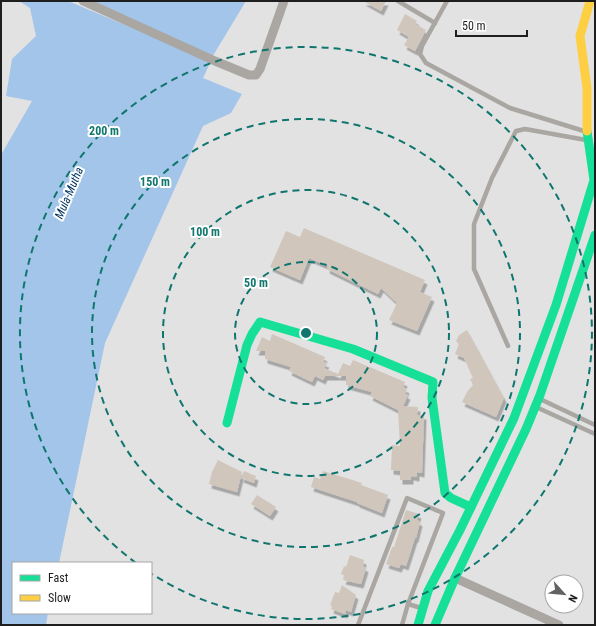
<svg xmlns="http://www.w3.org/2000/svg" width="596" height="626" font-family="'Roboto Condensed',sans-serif">
  <defs>
    <filter id="shadow"><feDropShadow dx="2.5" dy="4.5" stdDeviation="0" flood-color="#0004"/></filter>
  </defs>
  <rect width="100%" height="100%" fill="#e2e2e3"/>
  <g fill="#a4c5ea">
    <polygon points="19,1 68,1 211,61 203,78 242,94 231,113 203,126 105,343 59,563 13,563 13,613 48,613 46,625 1,625 1,155 32,101 6,96 12,59 36,36 30,8"/>
    <polygon points="82,1 246,1 211,59"/>
  </g>
  <g fill="#d0c6bc" filter="url(#shadow)">
    <polygon points="363,1 386,1 381,11"/>
    <polygon points="405,14 417,21 415,24 426,30 415,51 404,45 409,37 397,30"/>
    <polygon points="304,228 425,280 420,292 432,297 417,331 389,320 397,303 381,288 378,294 327,269 328,266 309,258 300,280 270,267 286,231 300,237"/>
    <polygon points="467,330 504,398 496,417 462,402 467,392 473,385 470,379 473,378 464,358 455,354 459,344 456,341 459,335"/>
    <polygon points="272,334 325,357 323,362 327,363 324,368 338,374 343,363 350,366 353,360 405,382 403,387 407,389 405,394 408,395 403,406 418,407 417,415 424,415 422,473 417,472 417,477 411,476 411,480 400,480 400,471 391,470 392,445 400,446 398,410 370,396 372,392 346,385 346,376 325,376 323,380 315,376 312,382 289,371 291,367 265,359 265,351 256,351 262,337 270,341"/>
    <polygon points="218,460 242,472 237,492 209,484 212,472"/>
    <polygon points="244,471 256,476 254,483 241,478"/>
    <polygon points="323,471 362,483 361,485 388,495 382,513 357,503 357,502 311,487 314,477 320,479"/>
    <polygon points="257,495 276,507 270,516 251,504"/>
    <polygon points="406,510 419,514 417,520 420,522 416,538 415,538 406,566 401,564 399,568 386,564 392,547 394,547"/>
    <polygon points="350,555 364,560 363,566 366,568 361,584 343,580 345,576 341,574 344,566 346,567"/>
    <polygon points="342,585 356,595 351,612 346,610 345,614 331,609 332,606 330,605 335,592 339,593"/>
  </g>
  <g fill="none" stroke-linecap="round" stroke-linejoin="round">
    <g stroke="#aaa6a2" stroke-width="4.5">
      <polyline points="398,1 435,23"/>
      <polyline points="447,1 422,46 420,54 426,63 510,108 587,132"/>
      <polyline points="508,346 474,269 474,224 492,178 516,131 525,129 586,140"/>
      <polyline points="540,399 595,425"/>
      <polyline points="536,407 595,434"/>
      <polyline points="408,604 421,608"/>
      <polyline points="358,625 407,498 443,513 408,604 402,625"/>
    </g>
    <g stroke="#aaa6a2" stroke-width="9">
      <polyline points="83,1 215,61 249,75 256,75 260,69 284,1"/>
      <polyline points="455,578 559,625"/>
    </g>
    <g stroke="#16e098" stroke-width="9">
      <polyline points="227,423 247,345 252,334 260,322 353,349 433,382 432,398 445,493 451,498 471,507"/>
      <polyline points="418,625 428,591 460,530 514,418 556,305 594,180 587,131"/>
      <polyline points="435,625 455,578 526,429 540,395 595,235"/>
    </g>
    <polyline stroke="#ffcf43" stroke-width="9" points="587,131 587,88 580,36 590,1"/>
  </g>
  <g fill="none" stroke="#0f766e" stroke-width="2" stroke-dasharray="7 5">
    <circle cx="306" cy="333" r="71"/>
    <circle cx="306" cy="333" r="143"/>
    <circle cx="306" cy="333" r="214"/>
    <path d="M136 563A286 286 0 1 1 152 574"/>
  </g>
  <g text-anchor="middle" dominant-baseline="central" stroke-width="4" stroke-linejoin="round" paint-order="stroke">
    <g font-size="12" font-style="italic" fill="#003160" stroke="#fff">
      <text transform="translate(69 193) rotate(-67)">Mula-Mutha</text>
    </g>
  </g>
  <circle cx="306" cy="333" r="6" fill="#0f766e" stroke="#fff" stroke-width="2"/>
  <g font-size="12" text-anchor="middle" font-weight="bold" fill="#0f766e" stroke="#fff" stroke-width="4" stroke-linejoin="round" paint-order="stroke">
    <text x="104" y="135">200 m</text>
    <text x="155" y="186">150 m</text>
    <text x="205" y="236">100 m</text>
    <text x="256" y="287">50 m</text>
  </g>
  <rect width="596" height="626" fill="none" stroke="#1e1e1f" stroke-width="4"/>
  <rect x="12" y="562" width="140" height="52" fill="#ffffff" stroke="#a5a5a5"/>
  <rect x="20" y="575" width="20" height="6" fill="#16e098" stroke="#a5a5a5"/>
  <text x="48" y="582" font-size="12" fill="#1e1e1f">Fast</text>
  <rect x="20" y="595" width="20" height="6" fill="#ffcf43" stroke="#a5a5a5"/>
  <text x="48" y="602" font-size="12" fill="#1e1e1f">Slow</text>
  <g transform="translate(564 594) rotate(117)"><circle r="19" fill="#ffffff" stroke="#a5a5a5"/>
  <path d="M0-3L7 15L0 10L-7 15Z" fill="#636364"/>
  <text y="-6" font-size="11" font-weight="bold" text-anchor="middle" fill="#1e1e1f">N</text>
  </g>
  <path d="M456 30v6h71v-6" fill="none" stroke="#1e1e1f" stroke-width="2"/>
  <text x="462" y="30" font-size="12" fill="#1e1e1f" stroke="#ffffff" stroke-width="3" paint-order="stroke">50 m</text>
</svg>
